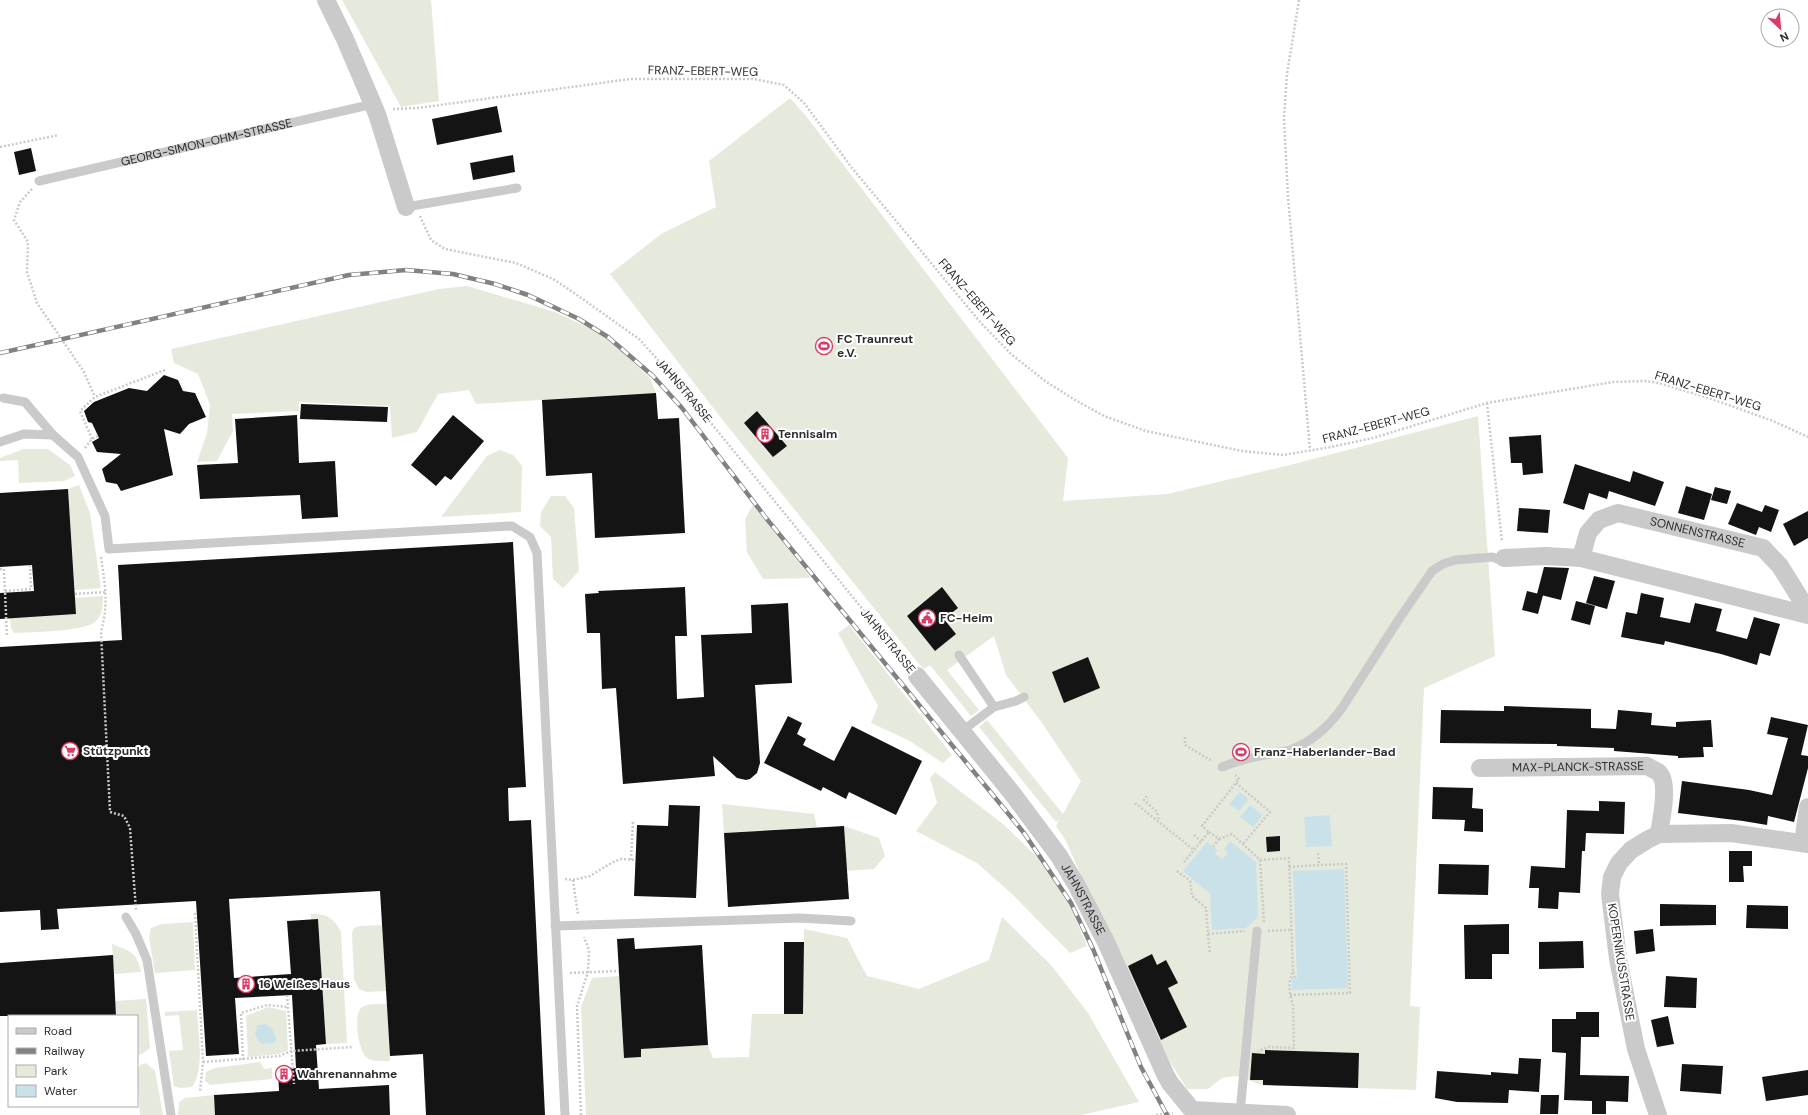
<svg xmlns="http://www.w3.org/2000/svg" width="1808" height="1115" font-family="'DM Sans',sans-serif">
  <rect width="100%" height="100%" fill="#fff"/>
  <g fill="#e6eadc">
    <polygon points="342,0 431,0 439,101 401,107"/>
    <polygon points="790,98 806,116 1068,458 1063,501 1167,494 1286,466 1478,416 1495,656 1424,688 1410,1006 1420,1007 1416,1090 1263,1085 1236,1076 1222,1078 1208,1089 1187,1089 1170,1062 1103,926 1066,841 1056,826 1059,820 1056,822 979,727 987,720 1063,814 1081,781 1042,723 1006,675 994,636 947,670 979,710 971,716 930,665 924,669 918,663 721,418 610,274 661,234 716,207 709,161"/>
    <polygon points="467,286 555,312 604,335 650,378 656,393 476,404 469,390 438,394 417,432 392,438 390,406 299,402 299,411 232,414 233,431 217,461 197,462 207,433 210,405 198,374 174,363 171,349 439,289"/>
    <polygon points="24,449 48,449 70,465 75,476 64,481 19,483 18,460 0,461 0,458"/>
    <polygon points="500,450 513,455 522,466 521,512 441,517 487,456"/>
    <polygon points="79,485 90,513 101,588 75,590 68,489"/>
    <polygon points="551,496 565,496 574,508 579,571 563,588 553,579 551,537 540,526 541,512"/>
    <polygon points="753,505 811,578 763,579 747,552 745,519"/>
    <path d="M103 596C103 605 103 614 96 621 86 632 30 632 14 633L11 628 10 618 76 614 75 598Z"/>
    <polygon points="849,625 952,755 943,763 908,740 871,723 878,706 838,633"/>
    <polygon points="935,772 1003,824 1037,857 1069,903 1087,946 1070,953 1013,895 977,863 916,831 937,803 930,778"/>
    <polygon points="722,804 814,814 817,827 724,833"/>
    <polygon points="844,826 879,838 885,856 874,869 847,871"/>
    <path d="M311 914C326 913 334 918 341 932L347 1043 326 1044 318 919 311 920Z"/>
    <polygon points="1002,917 1051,965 1088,1013 1139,1102 1081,1115 586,1115 581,1007 592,978 619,976 624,1058 641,1057 641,1049 708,1045 713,1058 749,1057 752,1014 803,1014 804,929 847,938 867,976 919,989 989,960"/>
    <polygon points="193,922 195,970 155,973 149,938 151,928 162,924"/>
    <polygon points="382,925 386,991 367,992 359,989 354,979 352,933 354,928 360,926"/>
    <path d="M112 944C130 951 137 952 141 972L114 974Z"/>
    <polygon points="146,999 150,1048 142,1054 137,1055 137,1016 116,1016 115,1001"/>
    <path d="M387 1004 390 1061C382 1061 372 1062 366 1057 358 1050 353 1013 362 1007 369 1003 379 1004 387 1004Z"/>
    <polygon points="268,1007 286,1011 288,1050 279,1054 248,1057 246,1016"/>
    <path d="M197 1010C198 1032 205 1070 192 1087L180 1088 174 1086 169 1051 183 1050 179 1015 165 1016V1012Z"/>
    <polygon points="260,1062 264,1069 272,1068 272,1079 210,1085 205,1081 206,1072 215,1068"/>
    <polygon points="146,1063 155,1071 163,1115 140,1115 137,1071 140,1065"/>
    <polygon points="214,1095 215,1115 178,1115 179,1102 185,1098"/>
  </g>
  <g fill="#c9e2e9">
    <polygon points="1240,792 1249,799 1239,811 1229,804"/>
    <polygon points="1250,805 1263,815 1253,827 1240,817"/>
    <polygon points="1330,815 1332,846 1306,847 1304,817"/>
    <polygon points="1230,841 1256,862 1258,917 1246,928 1212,930 1210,894 1183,871 1207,842 1218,851 1215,854 1222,859 1228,853 1224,849"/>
    <polygon points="1344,869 1348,988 1292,990 1292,978 1297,978 1293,871"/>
    <path d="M266 1024 272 1029 276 1037 275 1043 262 1044C255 1038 253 1034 258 1025Z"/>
  </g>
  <g fill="#141414">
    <polygon points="497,106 502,132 437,145 432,119"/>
    <polygon points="31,148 36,171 19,175 14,152"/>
    <polygon points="513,155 515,172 473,180 470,163"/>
    <polygon points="164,375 178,380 183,391 195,393 206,417 189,424 180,434 164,429 173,475 121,491 117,484 106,482 102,469 121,454 97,452 92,442 99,438 92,423 88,422 84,411 94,402 129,388 147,391"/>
    <polygon points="656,393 658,419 679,418 685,533 595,538 592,473 546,476 542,400"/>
    <polygon points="301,404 388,407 387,422 300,419"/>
    <polygon points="757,411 787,446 773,457 744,423"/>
    <polygon points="297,415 299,463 335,461 338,517 302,519 300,495 200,499 197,465 238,463 235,419"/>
    <polygon points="453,415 484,441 451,480 445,476 436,486 411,465"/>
    <polygon points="1541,435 1543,473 1523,475 1522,463 1511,463 1509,437"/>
    <polygon points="1575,464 1630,482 1633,471 1664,482 1655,506 1609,491 1607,499 1589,493 1584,510 1563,503"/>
    <polygon points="1686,486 1712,494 1704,520 1678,513"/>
    <polygon points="1715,487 1731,491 1727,504 1711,500"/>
    <polygon points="68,489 76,614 0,619 0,593 34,591 32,565 0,567 0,493"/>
    <polygon points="1737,503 1762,512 1765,505 1779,510 1771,532 1759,527 1756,535 1728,524"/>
    <polygon points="1519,508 1550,510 1548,533 1517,531"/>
    <polygon points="1808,511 1808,538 1794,546 1783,524"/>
    <polygon points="513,542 526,787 508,788 509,821 531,820 545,1115 426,1115 423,1054 390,1056 380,891 229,899 234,978 291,974 287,921 318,919 326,1044 316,1045 319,1089 389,1085 390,1115 215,1115 214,1095 279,1091 278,1069 296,1068 292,995 235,998 239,1054 206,1056 196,901 57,909 59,929 41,930 40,910 0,912 0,647 122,640 118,565"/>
    <polygon points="1544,567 1569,568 1561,600 1537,594"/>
    <polygon points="1594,576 1615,581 1607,609 1586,603"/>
    <polygon points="685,587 687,636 675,636 677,699 704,697 701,635 752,633 751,605 788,603 792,683 755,685 760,763 757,773 750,779 746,780 737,778 713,756 715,776 623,784 616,688 602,689 600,633 587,633 585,594 599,593 598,591"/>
    <polygon points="942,587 958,608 944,619 956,634 935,651 907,616"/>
    <polygon points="1527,591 1543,595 1538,614 1522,610"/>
    <polygon points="1641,593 1664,598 1660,617 1690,623 1695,603 1722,609 1716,631 1747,639 1754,617 1780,624 1770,656 1760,653 1757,665 1721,654 1665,641 1664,645 1621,637 1626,612 1637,614"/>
    <polygon points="1576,601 1595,606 1590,625 1571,620"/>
    <polygon points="1088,657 1100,688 1064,703 1052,672"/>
    <polygon points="1504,706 1591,709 1591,728 1616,729 1618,710 1652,713 1651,725 1676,727 1676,722 1711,720 1713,747 1703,747 1704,757 1678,758 1678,756 1614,751 1614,748 1557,746 1557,744 1440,743 1441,710 1504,711"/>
    <polygon points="788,716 802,723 797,734 806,739 803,745 834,761 852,726 922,761 896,815 849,792 846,799 823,787 821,791 764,763"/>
    <polygon points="1771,717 1808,725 1801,755 1808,756 1808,768 1794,822 1768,816 1767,825 1743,821 1678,813 1682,781 1749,790 1772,795 1788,738 1767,734"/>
    <polygon points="1433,787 1473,788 1472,808 1483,809 1483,832 1464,831 1465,820 1432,819"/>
    <polygon points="1599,801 1625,802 1624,834 1586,833 1585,851 1582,851 1580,893 1559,892 1558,909 1538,908 1539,888 1529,888 1531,866 1565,868 1567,810 1599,811"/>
    <polygon points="669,805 700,806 696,898 634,896 637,825 668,826"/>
    <polygon points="844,826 849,899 728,907 724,833"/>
    <polygon points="1280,836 1280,851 1267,852 1266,837"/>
    <polygon points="1729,851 1752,851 1752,866 1743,866 1744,882 1729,882"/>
    <polygon points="1439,864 1489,865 1488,895 1438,894"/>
    <polygon points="1660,904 1716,905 1716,925 1660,926"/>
    <polygon points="1747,905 1788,906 1788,929 1746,928"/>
    <polygon points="1509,924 1509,954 1492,954 1492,979 1465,979 1464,925"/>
    <polygon points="1653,929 1655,951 1636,954 1634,931"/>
    <polygon points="634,938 635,949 702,945 708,1045 641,1049 641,1057 624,1058 617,939"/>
    <polygon points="1583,941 1584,968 1539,969 1539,942"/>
    <polygon points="784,942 804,942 803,1014 784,1014"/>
    <polygon points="1152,954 1157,965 1166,960 1178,983 1168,988 1187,1027 1161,1040 1128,966"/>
    <polygon points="113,955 116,1016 0,1016 0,963"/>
    <polygon points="1666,976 1697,978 1696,1008 1664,1007"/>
    <polygon points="1576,1012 1599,1012 1599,1037 1581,1037 1580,1075 1629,1076 1628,1102 1606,1101 1606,1114 1592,1114 1592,1101 1564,1100 1566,1053 1552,1052 1552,1019 1576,1019"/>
    <polygon points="1668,1016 1674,1044 1657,1047 1651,1020"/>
    <polygon points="1265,1050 1359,1053 1358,1088 1263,1085 1263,1080 1250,1080 1252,1053 1265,1054"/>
    <polygon points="1519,1058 1541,1059 1539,1092 1509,1090 1508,1103 1457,1102 1435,1098 1437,1071 1491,1075 1491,1072 1518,1074"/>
    <polygon points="1682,1064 1723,1066 1721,1094 1680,1091"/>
    <polygon points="1808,1070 1808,1095 1766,1101 1762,1077"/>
    <polygon points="1541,1095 1559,1095 1558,1114 1540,1114"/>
  </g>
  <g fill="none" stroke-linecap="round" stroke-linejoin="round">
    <g stroke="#cacaca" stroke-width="2.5" stroke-dasharray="2 2" stroke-linecap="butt">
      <polyline points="1299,0 1287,74 1284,118 1288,197 1310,450"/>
      <polyline points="393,109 418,108 630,79 754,79 784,85 804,103 852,168 981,323 1011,354 1045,381 1075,400 1104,416 1146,431 1242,451 1283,455 1331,447 1373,438 1487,403 1613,382 1644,381 1659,383 1712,399 1773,421 1808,437"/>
      <polyline points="0,147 59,135"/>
      <polyline points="32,189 20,202 14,220 28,242 27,272 37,303 84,372 95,397"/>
      <path id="s1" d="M420 216 431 240 445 249 516 263 553 279 570 290 639 339 676 380 908 665"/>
      <polyline points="1487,403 1502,542"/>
      <polyline points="92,439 80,411 95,397 165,370"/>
      <polyline points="85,448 92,439 98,436"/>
      <path d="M101 557C105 587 109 602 101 632L110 812 124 816 130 828 136 910"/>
      <polyline points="0,569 4,569 7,637"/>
      <polyline points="5,591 31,589 30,565"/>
      <polyline points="75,594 106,592"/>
      <polyline points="1185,737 1185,745 1212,761"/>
      <polyline points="1236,783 1270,812 1243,844"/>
      <polyline points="1147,796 1144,800 1157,812 1159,821"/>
      <polyline points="1135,803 1194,850"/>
      <polyline points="1209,832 1219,839 1213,847"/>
      <polyline points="1194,835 1201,841"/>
      <path d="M1219 839 1232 834 1260 860 1289 858 1293 972C1288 981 1289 995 1293 1005L1294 1048 1269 1047 1258 1051"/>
      <polyline points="631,860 633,821"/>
      <polyline points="1260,860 1264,922"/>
      <polyline points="1184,862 1209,832 1202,826 1239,779 1235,775"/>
      <polyline points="1289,867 1319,865 1318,852"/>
      <polyline points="1177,871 1190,881 1192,896 1206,908 1208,934 1245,931"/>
      <polyline points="565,879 573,880 590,876 613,862 621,859 636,860"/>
      <polyline points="573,880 578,915"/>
      <polyline points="195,913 203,1062 200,1092"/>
      <polyline points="1268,931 1291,930"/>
      <polyline points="1208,934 1210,954"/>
      <polyline points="1293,972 1295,978"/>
      <polyline points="570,973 619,971"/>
      <polyline points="287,995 294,1084"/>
      <polyline points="1290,995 1350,993 1346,864 1319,865"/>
      <polyline points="243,1060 241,1013 267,1005 288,1007"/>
      <polyline points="203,1062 279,1056 291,1051 353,1047"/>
      <polyline points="581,1115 577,1006 588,972 589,950 584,937"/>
      <polyline points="1156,1115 1173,1113"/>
    </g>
    <g stroke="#cacaca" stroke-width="9">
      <path id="s2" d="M39 181 373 104"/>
      <polyline points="406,207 517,188"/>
      <polyline points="3,398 25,402 53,435 78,457 105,516 109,549 512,526 530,537 537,553 565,1115"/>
      <polyline points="0,442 24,434 53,435"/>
      <polyline points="959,655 994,707"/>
      <polyline points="962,731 994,707 1016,701 1024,697"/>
      <path d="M1222 767C1237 761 1253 757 1269 754 1276 752 1284 752 1290 750 1312 742 1329 726 1342 708L1399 619 1432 571 1443 564 1455 560 1493 557 1497 559 1504 558"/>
      <polyline points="126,917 136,934 147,960 171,1115"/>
      <polyline points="555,926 800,918 851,921"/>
      <polyline points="1240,1113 1257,931"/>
    </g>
    <g stroke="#cacaca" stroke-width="18">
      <polyline points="326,0 345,39 377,114 406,207"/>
      <polyline points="1504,558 1545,556 1581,558 1808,615"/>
      <path id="s3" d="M1581 558 1588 533 1599 520 1618 513 1763 548 1780 566 1808 611"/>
      <path id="s4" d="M917 676 1012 793 1059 856 1076 884 1106 942 1166 1076 1170 1083 1192 1110 1287 1115"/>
      <path id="s5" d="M1480 768 1647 766C1650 768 1655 770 1658 772 1670 782 1661 820 1659 834"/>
      <polyline points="1803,843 1808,807"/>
      <polyline points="1658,1115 1636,1049 1618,959 1610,894 1612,877 1619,863 1631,850 1647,840 1659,834 1731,833 1808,844"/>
    </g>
    <g stroke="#828282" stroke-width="4.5">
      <polyline id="rail" points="0,353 349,275 406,270 453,274 495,284 528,295 579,319 608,337 653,376 682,408 766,518 1024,833 1071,903 1093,949 1141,1067 1167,1115"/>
    </g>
    <use href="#rail" stroke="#fff" stroke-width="3" stroke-dasharray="9" stroke-linecap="butt"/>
  </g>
  <defs>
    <g id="stadium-ring" transform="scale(0.9)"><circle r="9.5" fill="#fff" stroke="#d93b65" stroke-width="1.5"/><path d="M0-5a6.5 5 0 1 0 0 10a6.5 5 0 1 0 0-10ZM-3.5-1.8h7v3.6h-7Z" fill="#d93b65"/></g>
    <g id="building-ring" transform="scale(0.9)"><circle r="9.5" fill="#fff" stroke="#d93b65" stroke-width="1.5"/><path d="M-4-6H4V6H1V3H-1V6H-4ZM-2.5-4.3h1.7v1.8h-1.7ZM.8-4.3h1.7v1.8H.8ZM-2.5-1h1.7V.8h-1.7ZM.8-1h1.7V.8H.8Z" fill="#d93b65"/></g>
    <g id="civic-ring" transform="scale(0.9)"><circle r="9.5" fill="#fff" stroke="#d93b65" stroke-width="1.5"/><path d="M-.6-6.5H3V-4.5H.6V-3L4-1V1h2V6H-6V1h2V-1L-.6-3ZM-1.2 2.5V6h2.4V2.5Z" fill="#d93b65"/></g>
    <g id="supermarket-ring" transform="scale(0.9)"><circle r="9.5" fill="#fff" stroke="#d93b65" stroke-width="1.5"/><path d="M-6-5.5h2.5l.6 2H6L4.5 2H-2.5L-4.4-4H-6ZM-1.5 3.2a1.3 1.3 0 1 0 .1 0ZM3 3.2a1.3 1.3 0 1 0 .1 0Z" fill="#d93b65"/></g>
  </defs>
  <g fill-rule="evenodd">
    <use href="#stadium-ring" x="824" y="346"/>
    <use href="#building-ring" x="765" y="434"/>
    <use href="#civic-ring" x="927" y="618"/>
    <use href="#supermarket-ring" x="70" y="751"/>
    <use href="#stadium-ring" x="1241" y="752"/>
    <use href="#building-ring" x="246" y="984"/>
    <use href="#building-ring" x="284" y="1074"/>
  </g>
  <g text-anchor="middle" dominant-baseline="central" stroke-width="4" stroke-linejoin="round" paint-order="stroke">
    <g font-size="12" fill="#2d2d2d" stroke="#fff">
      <text transform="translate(703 71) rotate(1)">FRANZ-EBERT-WEG</text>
      <text stroke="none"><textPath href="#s2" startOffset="172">GEORG-SIMON-OHM-STRASSE</textPath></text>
      <text transform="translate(977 302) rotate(49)">FRANZ-EBERT-WEG</text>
      <text stroke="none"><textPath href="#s1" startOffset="329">JAHNSTRASSE</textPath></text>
      <text transform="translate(1708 391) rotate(17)">FRANZ-EBERT-WEG</text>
      <text transform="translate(1376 425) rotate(-15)">FRANZ-EBERT-WEG</text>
      <text stroke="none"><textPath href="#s3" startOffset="145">SONNENSTRASSE</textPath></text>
      <text transform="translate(888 641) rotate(51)">JAHNSTRASSE</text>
      <text stroke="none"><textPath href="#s5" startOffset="98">MAX-PLANCK-STRASSE</textPath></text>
      <text stroke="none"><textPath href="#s4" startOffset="279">JAHNSTRASSE</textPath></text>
      <text transform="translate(1621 962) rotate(81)">KOPERNIKUSSTRASSE</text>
    </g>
    <g font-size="12" font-weight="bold" fill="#2d2d2d" stroke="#fff" text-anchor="start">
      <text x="837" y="339">FC Traunreut<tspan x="837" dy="14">e.V.</tspan></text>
      <text x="778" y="434">Tennisalm</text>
      <text x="940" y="618">FC-Heim</text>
      <text x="83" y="751">Stützpunkt</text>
      <text x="1254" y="752">Franz-Haberlander-Bad</text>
      <text x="259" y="984">16 Weißes Haus</text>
      <text x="297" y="1074">Wahrenannahme</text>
    </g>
  </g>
  <rect x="8" y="1015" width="130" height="92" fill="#ffffff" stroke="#ababab"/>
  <rect x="16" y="1028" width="20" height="6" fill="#cacaca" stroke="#ababab"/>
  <text x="44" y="1035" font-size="12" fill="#2d2d2d">Road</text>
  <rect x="16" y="1048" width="20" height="6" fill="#828282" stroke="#ababab"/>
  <text x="44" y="1055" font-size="12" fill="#2d2d2d">Railway</text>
  <rect x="16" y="1065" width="20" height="12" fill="#e6eadc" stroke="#ababab"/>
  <text x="44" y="1075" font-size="12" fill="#2d2d2d">Park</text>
  <rect x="16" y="1085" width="20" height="12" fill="#c9e2e9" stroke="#ababab"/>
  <text x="44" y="1095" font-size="12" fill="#2d2d2d">Water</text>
  <g transform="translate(1780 28) rotate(154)"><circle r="19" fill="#ffffff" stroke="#ababab"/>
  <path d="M0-3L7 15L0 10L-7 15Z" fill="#d93b65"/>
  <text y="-6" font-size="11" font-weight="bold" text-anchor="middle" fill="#2d2d2d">N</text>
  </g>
</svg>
